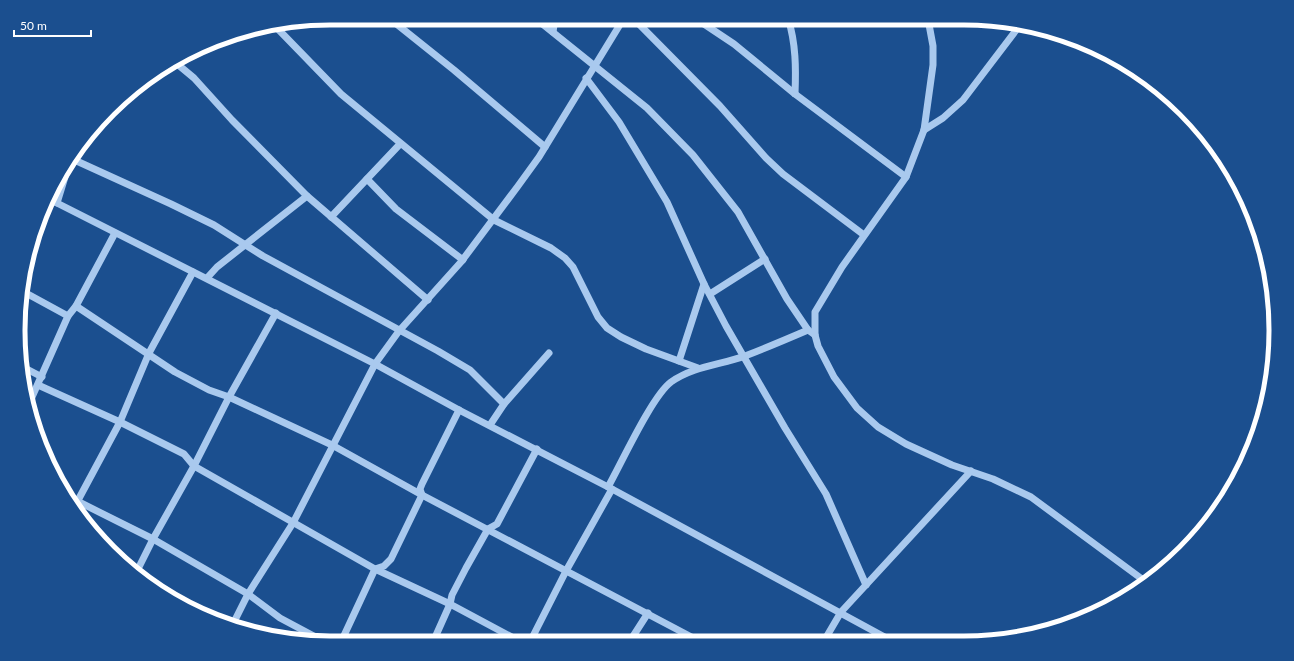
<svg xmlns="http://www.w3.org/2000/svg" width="1294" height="661" font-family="Lato,sans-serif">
  <rect width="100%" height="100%" fill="#1b4f8f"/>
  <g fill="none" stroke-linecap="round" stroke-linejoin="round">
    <g stroke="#a9c9ee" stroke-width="7">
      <polyline points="389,18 454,70 545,147"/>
      <polyline points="535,18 647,108 693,155 738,212 787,299 808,330 815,335"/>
      <polyline points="633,18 720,106 766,158 783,174 864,235"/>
      <polyline points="695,18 734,44 795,94 906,177"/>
      <path d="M788 18C796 44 796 68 795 94"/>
      <polyline points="928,19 933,46 933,65 924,130 906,177 842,267 815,312 815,335 818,346 834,377 857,408 878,427 906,444 952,465 993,479 1031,497 1146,582"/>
      <polyline points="276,27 341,94 494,220 551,248 565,258 573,267 598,317 607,328 621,337 646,349 698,368"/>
      <polyline points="553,32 555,18"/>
      <polyline points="176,63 194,78 232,120 307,196 428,300"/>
      <polyline points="586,78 619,122 667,202 704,284 726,326 785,428 826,494 866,585"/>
      <polyline points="924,130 943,118 963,100 1020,25"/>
      <polyline points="70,158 171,204 214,225 263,256 438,351 470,370 504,404 490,425"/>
      <polyline points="367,179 396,209 463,260"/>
      <polyline points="51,200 375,364 459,410 612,489 892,641"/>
      <polyline points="57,203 65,177 65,170"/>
      <polyline points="331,217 400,144"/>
      <polyline points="207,278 217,267 307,196"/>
      <polyline points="24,292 68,316"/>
      <polyline points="710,294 765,259"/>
      <polyline points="76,306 175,372 209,390 229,397 332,445 422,495 699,641"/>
      <polyline points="679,361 704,284"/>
      <polyline points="21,366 42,377"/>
      <polyline points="38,385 120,422 184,454 194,466 375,569 450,604 521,642"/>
      <polyline points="504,404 549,353"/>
      <polyline points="28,406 68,316 76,306 115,233"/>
      <path d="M608 487C621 464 652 396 671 382 694 366 720 365 745 356 766 348 787 339 808 330"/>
      <polyline points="71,498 153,539 248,594 280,618 325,642"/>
      <polyline points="76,504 120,422 149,353 193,272"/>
      <polyline points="137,571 153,539 194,466 229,397 276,313"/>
      <polyline points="232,626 248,594 293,523 375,364 399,331 461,262 518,186 539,157 624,18"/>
      <polyline points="630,641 648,613"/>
      <polyline points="824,641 841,612 971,471"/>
      <polyline points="341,642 375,569 384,566 391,559 422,495 420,489 422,484 459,410"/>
      <polyline points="433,642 450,604 452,595 466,568 488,529 497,524 537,449"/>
      <polyline points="530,642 566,571 612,489"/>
    </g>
  </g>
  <path d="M0 0H1294V661H0ZM330 25H964A305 305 0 0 1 1269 330V331A305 305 0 0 1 964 636H330A305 305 0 0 1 25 331V330A305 305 0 0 1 330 25Z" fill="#1b4f8f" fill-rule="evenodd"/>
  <path fill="none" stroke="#fff" stroke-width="5" d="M330 25H964A305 305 0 0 1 1269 330V331A305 305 0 0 1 964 636H330A305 305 0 0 1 25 331V330A305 305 0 0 1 330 25Z"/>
  <path d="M14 30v6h77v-6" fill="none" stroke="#ffffff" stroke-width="2"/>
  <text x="20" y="30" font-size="12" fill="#ffffff" stroke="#1b4f8f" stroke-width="3" paint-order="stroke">50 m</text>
</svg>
